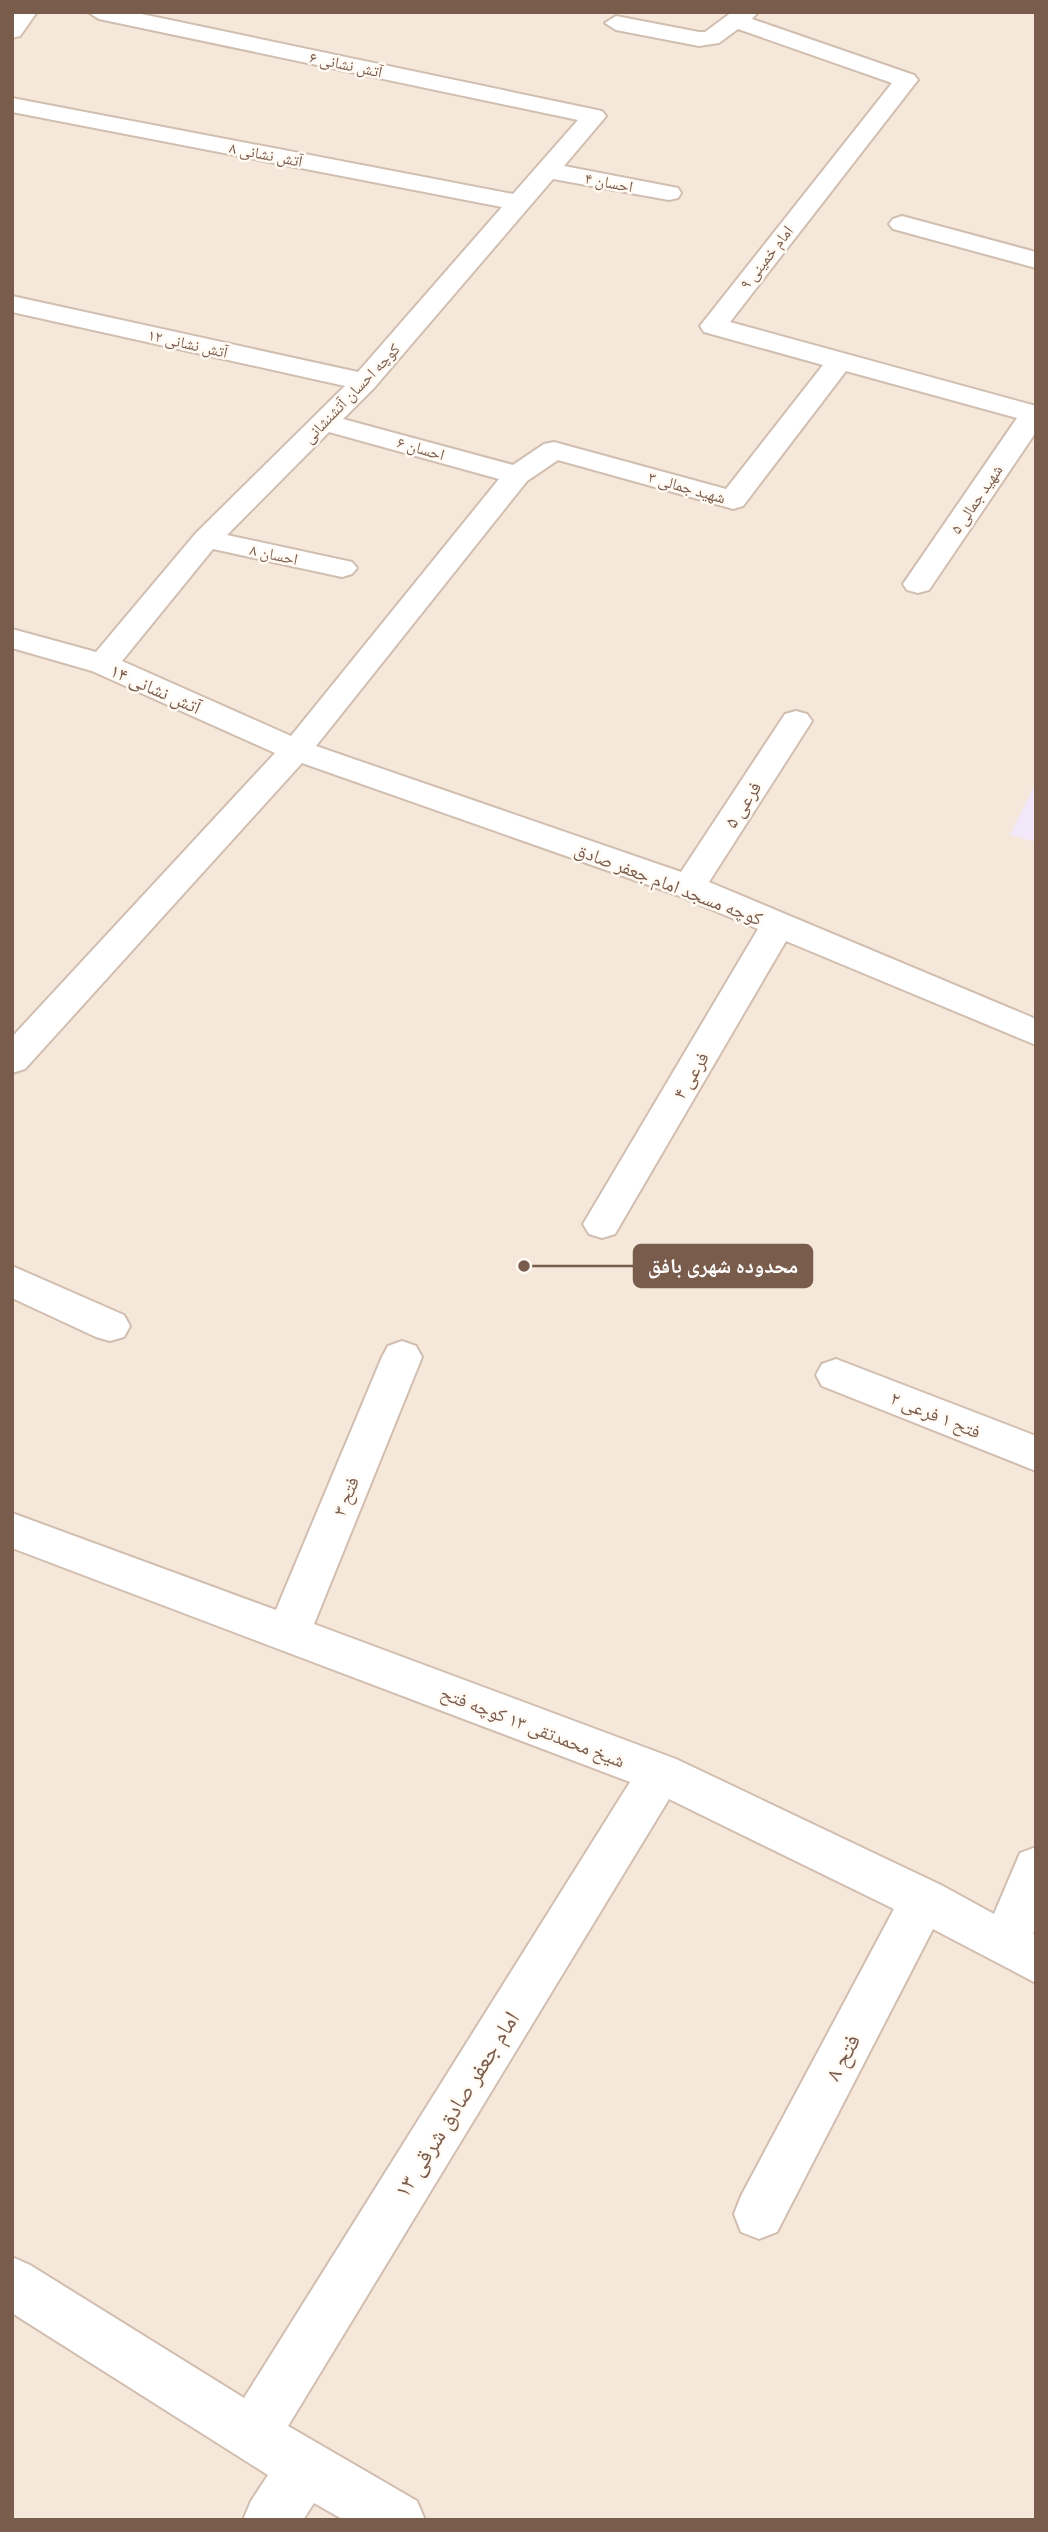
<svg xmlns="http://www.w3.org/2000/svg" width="1048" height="2532" font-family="'Titillium Web','Noto Naskh Arabic',sans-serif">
  <rect width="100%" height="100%" fill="#fdf6ec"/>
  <rect fill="#f5e8da" x="12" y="12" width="1024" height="2508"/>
  <polygon fill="#f3e8fa" points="1036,782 1036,842 1010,835"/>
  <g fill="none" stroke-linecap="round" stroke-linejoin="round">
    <g stroke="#d1beb0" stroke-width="4">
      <g id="street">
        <path d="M88 12H132L602 111 606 116 602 121 564 166 678 188 681 193 678 198 669 200 553 179 374 388 343 419 513 465 544 444 554 442 726 489 823 365 704 332 700 326 892 83 738 29 719 43 699 46 616 30 605 23 616 16 699 32H705L732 12H758L752 19 914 75 918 80 914 85 730 322 1036 406V432L929 590 918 593 907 590 903 584 1017 418 846 371 743 506 733 509 723 506 558 460 527 481 316 746 681 872 785 714 796 711 807 714 812 721 709 882 1036 1019V1045L786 941 615 1234 602 1238 589 1234 583 1224 589 1214 758 929 677 895 302 763 25 1069 12 1073V1037L275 753 92 671 12 648V629L96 652 196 533 345 386 12 312V296L358 372 502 207 12 112V98L513 194 578 120 99 19ZM329 432 499 479 291 736 122 661 213 549 342 577 352 574 357 568 352 562 227 535Z"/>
        <polygon points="902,216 1036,252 1036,268 893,229 889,224 893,219"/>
        <polygon points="12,1266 124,1315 130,1326 124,1337 110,1341 96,1337 12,1298"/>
        <polygon points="402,1341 416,1346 422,1357 314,1624 676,1759 941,1885 994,1914 1020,1853 1036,1847 1036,1927 1033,1934 1036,1936 1036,1983 933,1929 777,2232 759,2239 741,2232 734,2214 741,2196 894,1909 669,1799 288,2426 417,2501 425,2520 344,2520 314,2503 303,2520 243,2520 251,2501 268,2475 12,2313 12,2257 30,2265 244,2398 630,1782 12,1548 12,1513 276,1610 382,1357 388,1346"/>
        <polygon points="836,1359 1036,1436 1036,1471 822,1386 816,1375 822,1364"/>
      </g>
    </g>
    <g stroke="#d6c0b0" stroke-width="4">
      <polygon id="secondary" points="14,12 37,12 20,36 12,38"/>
    </g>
    <use href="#street" fill="#fff" fill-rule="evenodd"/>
    <use href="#secondary" fill="#fff" fill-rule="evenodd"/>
  </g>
  <g text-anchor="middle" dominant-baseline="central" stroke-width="5" stroke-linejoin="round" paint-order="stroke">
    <g font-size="16" fill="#7a5c4d" stroke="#fffaf3">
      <text transform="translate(346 64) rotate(12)">آتش نشانی ۶</text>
      <text transform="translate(266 154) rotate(11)">آتش نشانی ۸</text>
      <text transform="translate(609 182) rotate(11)">احسان ۴</text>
      <text transform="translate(766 257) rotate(-52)">امام خمینی ۹</text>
      <text transform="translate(188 343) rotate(13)">آتش نشانی ۱۲</text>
      <text transform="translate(351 393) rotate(-46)">کوچه احسان آتشنشانی</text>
      <text transform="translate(421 448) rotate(16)">احسان ۶</text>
      <text transform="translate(687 487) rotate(16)">شهید جمالی ۳</text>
      <text transform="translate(976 499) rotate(-56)">شهید جمالی ۵</text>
      <text transform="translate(274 554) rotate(12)">احسان ۸</text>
    </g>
    <g font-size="19" fill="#7a5c4d" stroke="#fffaf3">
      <text transform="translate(156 688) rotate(24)">آتش نشانی ۱۴</text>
      <text transform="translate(742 804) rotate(-57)">فرعی ۵</text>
      <text transform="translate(669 883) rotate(21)">کوچه مسجد امام جعفر صادق</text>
      <text transform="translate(690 1075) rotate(-59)">فرعی ۴</text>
      <text transform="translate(936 1414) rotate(22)">فتح ۱ فرعی ۲</text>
      <text transform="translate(345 1496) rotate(-68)">فتح ۳</text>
      <text transform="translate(533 1726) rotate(21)">شیخ محمدتقی ۱۳ کوچه فتح</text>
    </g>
    <g font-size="23" fill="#7a5c4d" stroke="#fffaf3">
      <text transform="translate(842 2057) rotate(-62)">فتح ۸</text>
      <text transform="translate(456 2104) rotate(-58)">امام جعفر صادق شرقی ۱۳</text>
    </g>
  </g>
  <path fill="none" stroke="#7a5c4d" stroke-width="2.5" d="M524 1266L634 1266"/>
  <circle fill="#7a5c4d" stroke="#fffaf3" stroke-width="2.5" cx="524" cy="1266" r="7"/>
  <rect fill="#7a5c4d" stroke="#7a5c4d" stroke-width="2.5" x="634" y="1245" width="178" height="42" rx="7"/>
  <g font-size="21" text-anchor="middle" font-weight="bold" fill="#fff">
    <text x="723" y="1273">محدوده شهری بافق</text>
  </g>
  <rect width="1048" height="2532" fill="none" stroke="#7a5c4d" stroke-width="28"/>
</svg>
